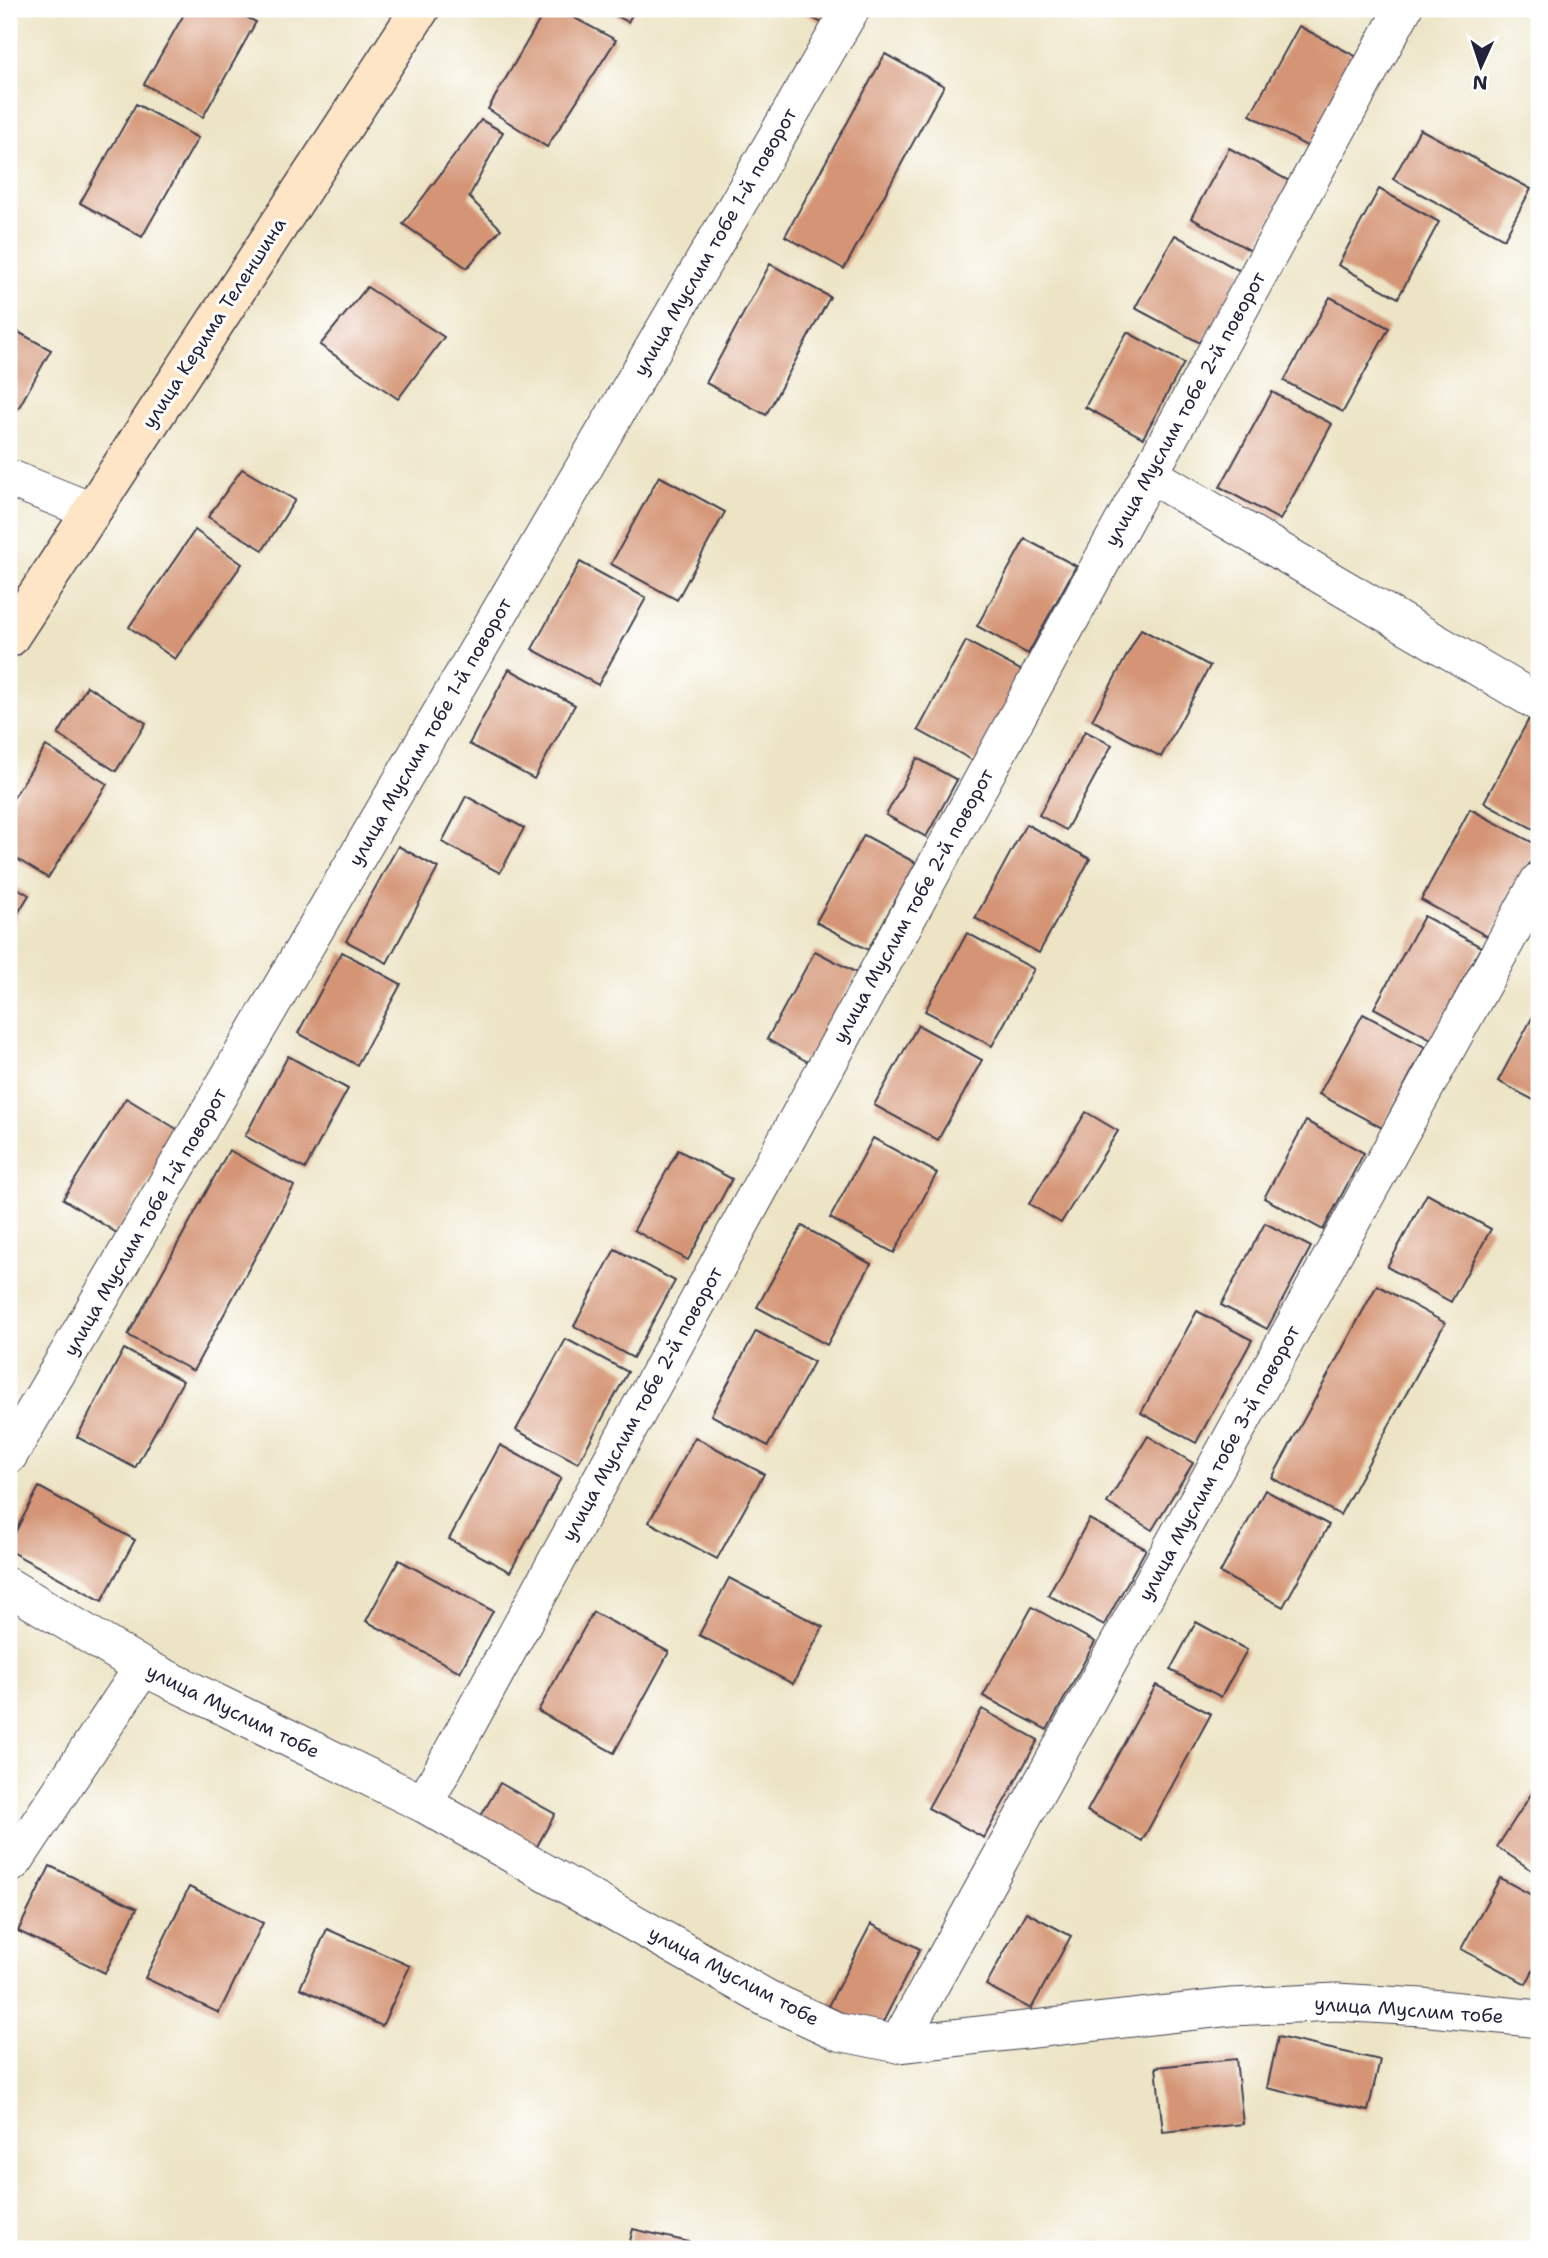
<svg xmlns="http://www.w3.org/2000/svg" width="1548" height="2258" font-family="'Shantell Sans',sans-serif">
  <rect width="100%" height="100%" fill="#fff"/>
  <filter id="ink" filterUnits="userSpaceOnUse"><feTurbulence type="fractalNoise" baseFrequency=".0143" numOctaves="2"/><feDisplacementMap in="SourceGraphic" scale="14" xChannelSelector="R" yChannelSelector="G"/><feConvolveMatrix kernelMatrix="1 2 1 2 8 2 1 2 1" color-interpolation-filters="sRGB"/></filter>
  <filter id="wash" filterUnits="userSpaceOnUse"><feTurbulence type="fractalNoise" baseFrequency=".00686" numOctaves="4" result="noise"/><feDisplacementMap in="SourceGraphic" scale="28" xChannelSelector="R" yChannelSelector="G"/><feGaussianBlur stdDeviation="1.57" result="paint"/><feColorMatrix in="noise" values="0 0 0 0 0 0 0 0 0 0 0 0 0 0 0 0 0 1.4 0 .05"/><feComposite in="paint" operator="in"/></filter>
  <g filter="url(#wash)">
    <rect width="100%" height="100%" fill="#ede4c5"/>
    <g id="blocks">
      <g fill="#d49474">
        <polygon points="187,9 231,9 256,22 203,117 144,84"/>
        <polygon points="546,9 558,9 616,40 547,147 488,109"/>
        <polygon points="604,9 635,9 628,22"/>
        <polygon points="795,9 830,9 822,23"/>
        <polygon points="1299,26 1359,58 1310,148 1250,115"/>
        <polygon points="885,54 944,86 844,269 785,236"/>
        <polygon points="136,104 198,138 142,237 80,203"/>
        <polygon points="481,120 503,132 469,197 501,229 467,268 403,224"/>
        <polygon points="1420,129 1531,189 1504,239 1393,179"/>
        <polygon points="1229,148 1291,182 1253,252 1191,218"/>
        <polygon points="1379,189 1439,222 1398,298 1338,265"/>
        <polygon points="1175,235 1242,272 1202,344 1135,308"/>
        <polygon points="770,264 830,297 766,415 706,383"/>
        <polygon points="367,287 444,337 398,399 320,345"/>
        <polygon points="1330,297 1389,328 1343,412 1284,381"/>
        <polygon points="9,327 51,350 18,409 9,404"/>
        <polygon points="1127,332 1184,363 1143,438 1085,407"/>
        <polygon points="1272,392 1332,424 1280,520 1220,487"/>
        <polygon points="242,469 295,500 263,550 208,517"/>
        <polygon points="659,476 725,512 677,600 611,564"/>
        <polygon points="195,530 242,564 175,659 129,627"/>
        <polygon points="1025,539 1076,566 1028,654 977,626"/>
        <polygon points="580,562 646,598 598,685 532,649"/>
        <polygon points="1141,629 1210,666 1161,757 1092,720"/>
        <polygon points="966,641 1028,674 979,764 918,730"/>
        <polygon points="509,669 575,705 534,779 469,744"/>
        <polygon points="87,686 146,723 116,771 58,735"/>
        <polygon points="1536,706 1539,707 1539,832 1484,802"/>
        <polygon points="1085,731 1112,745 1066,830 1039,815"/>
        <polygon points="46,746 107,784 48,878 9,854 9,805"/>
        <polygon points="917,758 957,780 926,837 886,815"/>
        <polygon points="466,796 524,828 500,873 442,842"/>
        <polygon points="1470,809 1539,846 1490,938 1421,900"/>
        <polygon points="1026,824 1090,859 1039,953 975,918"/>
        <polygon points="864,835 916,863 868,950 816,922"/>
        <polygon points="398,846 438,868 387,963 346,941"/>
        <polygon points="9,883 29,895 9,928"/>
        <polygon points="1424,916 1481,947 1431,1039 1374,1008"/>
        <polygon points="967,933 1034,969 992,1046 925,1011"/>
        <polygon points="815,951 857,973 808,1062 767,1039"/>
        <polygon points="342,952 401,984 357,1065 298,1033"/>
        <polygon points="1539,1005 1539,1103 1498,1081"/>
        <polygon points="1363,1014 1425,1047 1382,1128 1319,1094"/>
        <polygon points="918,1025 982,1060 938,1140 874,1105"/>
        <polygon points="288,1056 348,1089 305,1169 245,1136"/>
        <polygon points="126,1098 180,1131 117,1233 63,1199"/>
        <polygon points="1086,1112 1118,1131 1061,1223 1029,1204"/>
        <polygon points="1306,1121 1364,1153 1323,1230 1264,1198"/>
        <polygon points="873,1138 937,1173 894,1253 830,1218"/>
        <polygon points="229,1150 294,1186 193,1371 128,1335"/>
        <polygon points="678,1150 732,1179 688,1260 634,1230"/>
        <polygon points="1427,1194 1491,1229 1451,1302 1387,1267"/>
        <polygon points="1265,1223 1311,1247 1267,1329 1221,1305"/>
        <polygon points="802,1226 871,1264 827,1345 757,1307"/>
        <polygon points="615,1249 675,1281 633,1358 574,1326"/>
        <polygon points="1377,1285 1445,1323 1340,1515 1272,1478"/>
        <polygon points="1197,1311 1252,1340 1196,1443 1141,1413"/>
        <polygon points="756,1331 814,1362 768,1446 711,1415"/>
        <polygon points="566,1339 628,1372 578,1463 516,1430"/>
        <polygon points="124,1349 183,1381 135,1468 77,1437"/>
        <polygon points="1148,1436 1193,1463 1152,1530 1107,1503"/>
        <polygon points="695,1437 764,1474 717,1559 649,1522"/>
        <polygon points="500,1445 561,1478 510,1572 449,1539"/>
        <polygon points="39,1487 135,1540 102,1601 9,1551 9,1544"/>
        <polygon points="1265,1490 1329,1525 1283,1607 1220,1573"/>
        <polygon points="1089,1519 1146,1549 1104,1625 1048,1595"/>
        <polygon points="399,1560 493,1611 460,1672 366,1621"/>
        <polygon points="729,1578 823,1627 793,1684 699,1635"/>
        <polygon points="1032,1607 1095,1642 1047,1730 983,1696"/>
        <polygon points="593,1612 669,1652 614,1753 538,1711"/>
        <polygon points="1196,1622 1247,1650 1221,1697 1170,1670"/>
        <polygon points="1156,1685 1211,1714 1142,1841 1087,1811"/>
        <polygon points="982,1709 1038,1740 984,1838 928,1808"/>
        <polygon points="1539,1782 1539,1875 1497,1847"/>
        <polygon points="500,1783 555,1814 536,1848 481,1816"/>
        <polygon points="50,1866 137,1908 105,1973 18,1931"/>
        <polygon points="1500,1878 1539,1899 1539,1959 1526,1984 1461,1949"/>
        <polygon points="189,1887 263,1923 219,2013 145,1978"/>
        <polygon points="1026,1912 1071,1936 1031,2009 986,1985"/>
        <polygon points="871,1924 920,1949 878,2032 828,2006"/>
        <polygon points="327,1929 410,1966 382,2026 300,1988"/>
        <polygon points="1278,2037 1380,2060 1368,2111 1267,2088"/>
        <polygon points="1236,2059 1243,2124 1163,2132 1156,2067"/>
        <polygon points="633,2229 689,2242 687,2249 628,2249"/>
        <polygon points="1090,2242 1146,2245 1146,2249 1089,2249"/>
      </g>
    </g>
  </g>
  <g filter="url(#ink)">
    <use href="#blocks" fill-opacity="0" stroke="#403f50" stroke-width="2"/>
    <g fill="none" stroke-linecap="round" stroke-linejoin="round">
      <g stroke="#403f50" stroke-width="39">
        <g id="street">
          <polyline points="1149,474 1539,703"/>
          <polyline points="9,478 91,511"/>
          <polyline points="9,1455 851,9"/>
          <polyline points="9,1587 143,1667 424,1804 768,1999 839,2032 898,2044 1231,2007 1336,2002 1421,2007 1539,2019"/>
          <polyline points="424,1804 1403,9"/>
          <polyline points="9,1865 15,1860 143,1667"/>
          <polyline points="898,2044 1539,881"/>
        </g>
      </g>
      <g stroke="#403f50" stroke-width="41">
        <polyline id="secondary" points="9,638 420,9"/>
      </g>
      <use href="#street" stroke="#fff" stroke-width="37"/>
      <use href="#secondary" stroke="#fde5c5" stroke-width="38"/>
    </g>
  </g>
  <g text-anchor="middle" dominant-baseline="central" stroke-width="6" stroke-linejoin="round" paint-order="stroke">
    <g font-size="19" fill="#22223b" stroke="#fff">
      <text transform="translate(715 242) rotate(-60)">улица Муслим тобе 1-й поворот</text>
      <text transform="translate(214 323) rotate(-57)">улица Керима Теленшина</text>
      <text transform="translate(1185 409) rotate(-61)">улица Муслим тобе 2-й поворот</text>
      <text transform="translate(430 732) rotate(-60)">улица Муслим тобе 1-й поворот</text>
      <text transform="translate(913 906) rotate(-61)">улица Муслим тобе 2-й поворот</text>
      <text transform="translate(145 1222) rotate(-60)">улица Муслим тобе 1-й поворот</text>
      <text transform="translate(642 1404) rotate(-61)">улица Муслим тобе 2-й поворот</text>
      <text transform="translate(1219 1463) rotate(-61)">улица Муслим тобе 3-й поворот</text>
      <text transform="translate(233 1711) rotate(26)">улица Муслим тобе</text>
      <text transform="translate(734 1976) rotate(28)">улица Муслим тобе</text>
      <text transform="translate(1409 2010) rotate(4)">улица Муслим тобе</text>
    </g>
  </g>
  <rect width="1548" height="2258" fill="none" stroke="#fff" stroke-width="35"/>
  <g transform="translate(1481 66) rotate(183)" stroke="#ffffff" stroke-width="5" paint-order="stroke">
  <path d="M0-5L12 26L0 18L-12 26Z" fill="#22223b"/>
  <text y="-10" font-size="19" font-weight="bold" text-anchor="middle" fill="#22223b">N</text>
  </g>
</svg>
